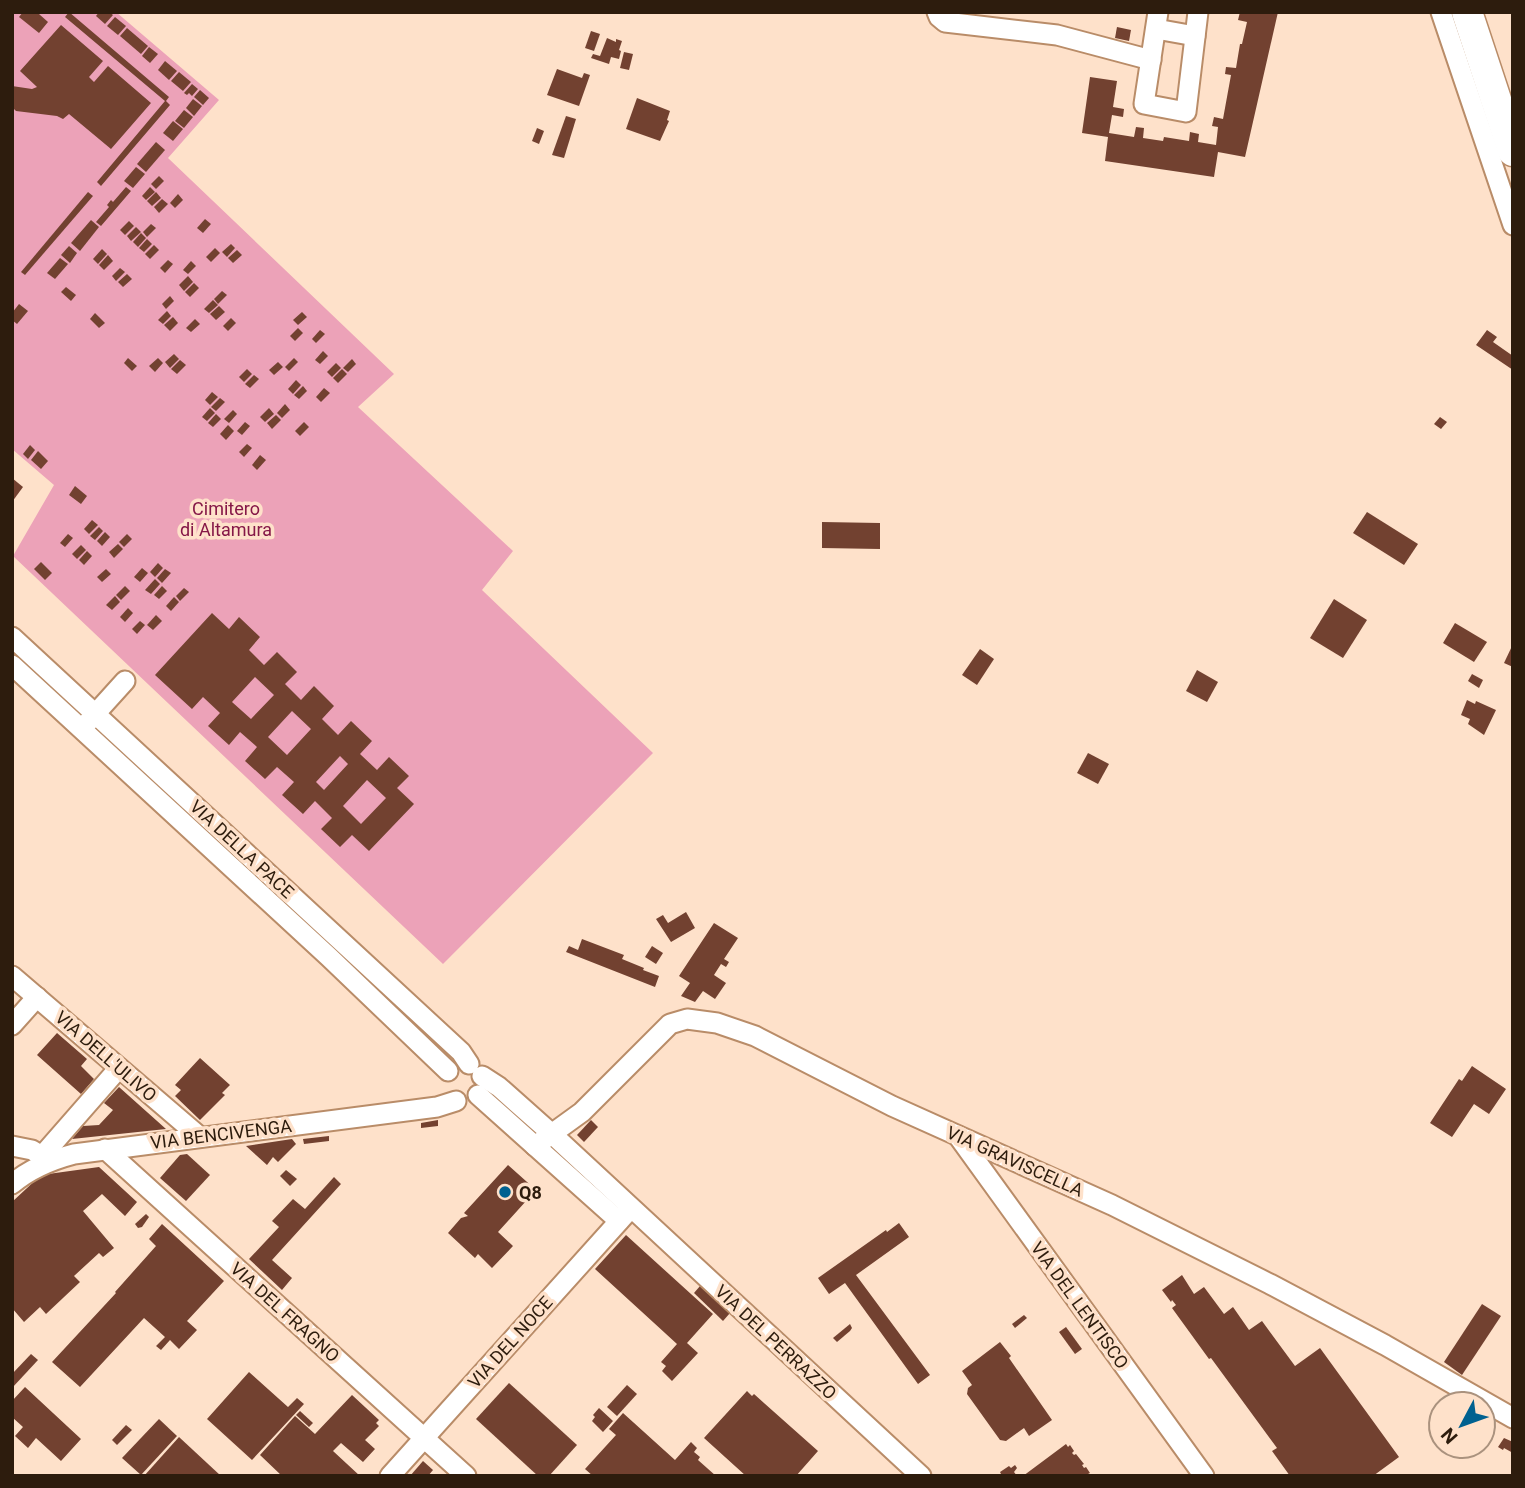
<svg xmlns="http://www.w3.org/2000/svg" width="1525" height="1488" font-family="Roboto,sans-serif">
  <rect width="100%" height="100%" fill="#fee1ca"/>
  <polygon fill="#eca2b8" points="12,12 116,12 219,100 168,158 394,374 358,407 513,551 482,590 653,753 443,964 13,556 54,485 12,449"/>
  <g fill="#724130" fill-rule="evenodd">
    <polygon points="23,12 40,12 39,14 48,22 39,33 19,17"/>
    <polygon points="69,12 169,97 166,101 170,105 101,186 97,182 165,101 65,17"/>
    <polygon points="99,12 109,12 113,15 105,24 96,16"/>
    <polygon points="1240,12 1249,14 1249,12 1278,12 1245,157 1218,152 1214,177 1105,161 1108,137 1082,133 1090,77 1117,81 1113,107 1124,109 1123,117 1112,115 1109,133 1134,137 1136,127 1144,128 1143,138 1163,141 1164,137 1189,141 1190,132 1199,134 1198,142 1216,145 1218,127 1212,126 1214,117 1223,119 1231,75 1225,74 1226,67 1236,68 1240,44 1242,44 1247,22 1238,20"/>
    <polygon points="115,17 126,26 118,35 107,26"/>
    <polygon points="61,25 103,61 89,77 94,82 108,66 151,103 111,149 69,114 63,119 57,116 16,111 12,107 12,86 32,89 37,87 20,71"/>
    <polygon points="1117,27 1131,30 1129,41 1115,38"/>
    <polygon points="127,28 148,46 141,54 120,36"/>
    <polygon points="591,31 600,34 594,51 585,48"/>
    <polygon points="607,38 616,42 616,39 622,41 619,50 621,51 619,59 611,57 609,64 591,58 593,54 600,56"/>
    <polygon points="149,47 158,54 150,63 142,56"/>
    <polygon points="624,52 633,54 629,70 620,68"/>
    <polygon points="165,61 177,71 169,80 158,70"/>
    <polygon points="557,69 582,78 584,73 590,75 579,106 547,95"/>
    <polygon points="179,72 191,82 183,91 171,81"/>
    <polygon points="192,84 198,89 192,96 189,93 187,95 184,93"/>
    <polygon points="200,90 209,98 203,105 194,97"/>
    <polygon points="637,98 670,111 667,120 669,121 660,141 626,129"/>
    <polygon points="193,99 202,106 194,116 186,108"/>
    <polygon points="184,110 193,117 184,128 175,121"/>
    <polygon points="566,116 576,119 564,158 552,155"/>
    <polygon points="173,121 183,129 173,141 163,133"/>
    <polygon points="537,128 544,131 539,144 532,141"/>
    <polygon points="156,142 165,150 146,172 137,164"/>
    <polygon points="136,167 145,174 133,188 124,181"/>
    <polygon points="159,176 164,181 156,189 151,184"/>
    <polygon points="126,187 131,191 101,226 96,222 109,207 107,205 111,200 113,202"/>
    <polygon points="150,187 155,192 146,200 142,196"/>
    <polygon points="88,192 93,196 25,275 21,272"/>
    <polygon points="156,192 161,198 152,206 147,201"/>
    <polygon points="178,194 183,200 175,208 170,203"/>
    <polygon points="162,199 168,204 159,213 154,207"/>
    <polygon points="205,219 211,224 203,233 197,228"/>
    <polygon points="91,220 99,227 80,251 71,243"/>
    <polygon points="129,221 134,226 125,235 120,230"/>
    <polygon points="151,224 156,228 147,237 143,232"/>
    <polygon points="136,227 141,232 131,241 127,236"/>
    <polygon points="141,233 146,238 138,247 133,242"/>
    <polygon points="147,239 152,244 144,252 139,248"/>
    <polygon points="231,244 235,248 227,257 222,252"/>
    <polygon points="154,245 159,250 150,259 145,254"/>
    <polygon points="69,246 77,253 70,263 61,255"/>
    <polygon points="215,248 220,253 211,262 206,257"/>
    <polygon points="102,249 107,254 98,264 93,259"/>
    <polygon points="237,250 242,255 233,263 228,258"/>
    <polygon points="108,255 113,261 104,270 99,265"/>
    <polygon points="60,258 68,264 55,279 47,273"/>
    <polygon points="168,260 173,264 165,273 160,268"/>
    <polygon points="191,261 196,266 188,274 183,270"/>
    <polygon points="120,268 125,272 116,281 112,276"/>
    <polygon points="127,274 132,279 123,287 118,282"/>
    <polygon points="188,276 193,282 184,291 179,285"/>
    <polygon points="194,283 199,288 190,297 185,292"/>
    <polygon points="66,287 76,295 71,301 61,292"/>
    <polygon points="222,291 227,295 218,304 214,299"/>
    <polygon points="170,296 174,301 166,309 162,304"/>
    <polygon points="213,300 218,305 209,313 204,309"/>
    <polygon points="19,304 28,311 17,324 12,320 12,313"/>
    <polygon points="219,306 225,312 216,320 210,314"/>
    <polygon points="167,311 171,316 163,324 158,320"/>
    <polygon points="302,312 307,317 298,325 293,320"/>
    <polygon points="95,313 105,323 99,328 90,319"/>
    <polygon points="173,317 178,323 170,331 164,325"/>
    <polygon points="231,318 236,323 228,331 223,326"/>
    <polygon points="195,319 200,324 191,332 186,328"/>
    <polygon points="298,328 303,333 295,341 290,336"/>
    <polygon points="320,330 325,334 316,343 312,339"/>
    <polygon points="1487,330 1497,337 1493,342 1513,356 1513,370 1476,345"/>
    <polygon points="323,351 328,356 320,364 315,360"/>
    <polygon points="174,354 179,359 170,368 165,362"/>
    <polygon points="128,358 137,366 132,371 124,363"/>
    <polygon points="158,358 163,363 155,372 149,366"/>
    <polygon points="294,358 298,362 289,371 285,367"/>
    <polygon points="352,359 356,364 348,372 343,368"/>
    <polygon points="180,360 186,365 177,374 171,369"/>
    <polygon points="278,362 283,367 274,375 269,370"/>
    <polygon points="336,363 341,368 332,377 327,372"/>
    <polygon points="247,369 252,374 244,382 239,377"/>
    <polygon points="342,369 347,374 338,383 333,378"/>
    <polygon points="254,375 259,379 250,388 245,384"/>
    <polygon points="296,380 301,385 293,394 288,389"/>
    <polygon points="303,386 307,391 299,399 294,395"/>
    <polygon points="324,388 330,393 321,402 316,397"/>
    <polygon points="212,392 218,397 210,405 205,400"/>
    <polygon points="220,398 225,402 216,411 211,407"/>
    <polygon points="285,404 290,410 282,418 277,413"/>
    <polygon points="210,408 215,413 207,421 202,417"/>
    <polygon points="269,408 274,414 265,422 260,417"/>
    <polygon points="233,410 237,414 229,423 224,419"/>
    <polygon points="216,414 221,419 213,427 208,423"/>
    <polygon points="276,415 281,420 272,429 267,423"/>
    <polygon points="1440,417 1447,422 1441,429 1434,424"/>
    <polygon points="245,422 250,426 242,435 237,431"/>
    <polygon points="304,422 309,427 300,436 295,431"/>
    <polygon points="228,425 234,431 226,440 220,434"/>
    <polygon points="247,444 252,448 244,457 239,452"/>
    <polygon points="30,445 35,450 28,459 23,454"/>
    <polygon points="38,451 48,461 41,469 31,460"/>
    <polygon points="260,455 266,460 257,470 252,465"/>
    <polygon points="12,478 23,487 12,502"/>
    <polygon points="75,486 87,496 81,504 69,495"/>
    <polygon points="1367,512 1418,544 1404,565 1353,533"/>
    <polygon points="92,520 98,525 89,534 84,529"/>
    <polygon points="822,522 880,523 880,549 822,548"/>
    <polygon points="99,527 103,531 95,540 90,536"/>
    <polygon points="105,532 110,537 102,546 97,541"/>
    <polygon points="68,534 73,538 65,547 60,543"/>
    <polygon points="127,534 132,539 124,547 119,542"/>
    <polygon points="118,544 123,549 114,558 109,552"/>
    <polygon points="81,545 86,550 77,559 72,554"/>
    <polygon points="87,551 92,556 84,565 79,560"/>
    <polygon points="41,562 52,573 45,580 34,569"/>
    <polygon points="158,563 163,568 155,577 150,572"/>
    <polygon points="142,568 148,573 140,582 134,577"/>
    <polygon points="106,569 111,574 102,582 97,577"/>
    <polygon points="165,569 171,573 162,583 157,578"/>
    <polygon points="155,579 160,584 151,594 145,590"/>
    <polygon points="125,586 130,591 121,600 116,595"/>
    <polygon points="162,586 167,591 159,599 154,595"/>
    <polygon points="184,588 189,592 180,601 176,596"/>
    <polygon points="115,596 120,602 112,610 106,605"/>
    <polygon points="174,597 179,602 171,611 166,606"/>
    <polygon points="1334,599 1367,620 1343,658 1310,638"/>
    <polygon points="128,608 133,613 125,622 120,617"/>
    <path d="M212 613 229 629 239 617 260 637 249 650 264 665 277 652 297 672 285 684 301 700 314 686 334 706 322 719 338 735 351 721 372 741 360 754 377 770 389 757 409 776 397 788 414 804 369 851 352 835 340 847 321 829 332 818 315 801 303 814 282 795 294 782 277 767 265 779 245 761 257 747 240 732 229 745 208 726 220 713 203 697 192 709 155 675ZM255 677 274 695 251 719 232 702ZM292 711 311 729 287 755 268 737ZM340 756 348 764 324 790 316 782ZM367 780 386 798 361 824 343 806Z"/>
    <polygon points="156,615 162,621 153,630 147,625"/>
    <polygon points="140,621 145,625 137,634 132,629"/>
    <polygon points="1455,623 1487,642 1474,662 1443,643"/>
    <polygon points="1513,644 1513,667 1504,663"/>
    <polygon points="980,649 994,659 977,685 962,675"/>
    <polygon points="1197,670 1218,682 1207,702 1186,691"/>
    <polygon points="1472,674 1483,680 1479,688 1468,681"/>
    <polygon points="1467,700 1475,704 1476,701 1496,710 1484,735 1468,724 1470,719 1461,715"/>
    <polygon points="1088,753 1109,764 1098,784 1077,773"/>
    <polygon points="686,912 695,928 671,942 656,919 663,915 668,923"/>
    <polygon points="714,923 738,938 724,959 729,962 726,967 721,964 714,975 726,983 715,999 703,991 695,1002 681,996 690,983 679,976"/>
    <polygon points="582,939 624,955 622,959 644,968 643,970 659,976 655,987 566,952 569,946 578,950"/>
    <polygon points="652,946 663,953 656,964 645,957"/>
    <polygon points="57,1033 87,1059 81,1066 94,1079 81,1094 37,1055"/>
    <polygon points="200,1058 230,1085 222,1093 225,1095 200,1120 175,1096 181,1090 175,1085"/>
    <polygon points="1472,1066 1506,1089 1489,1114 1474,1104 1452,1137 1430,1123 1459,1079 1462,1081"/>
    <polygon points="119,1087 166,1129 72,1139 83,1126 99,1125 113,1110 104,1103"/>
    <polygon points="438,1120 438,1126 421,1128 421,1123"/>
    <polygon points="591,1120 598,1127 584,1142 577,1135"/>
    <polygon points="329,1136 329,1141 304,1144 303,1139"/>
    <polygon points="292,1139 296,1144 278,1162 273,1157 267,1165 246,1146"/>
    <polygon points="187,1154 210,1175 186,1201 160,1178 180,1155"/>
    <polygon points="508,1165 536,1190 498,1232 513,1246 492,1268 478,1254 475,1258 448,1233 461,1218 468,1216 464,1213"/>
    <polygon points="99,1167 137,1202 125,1216 102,1194 83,1211 114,1248 103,1257 99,1253 74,1276 80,1282 46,1314 40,1307 24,1322 12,1308 12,1202 41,1175"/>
    <polygon points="286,1170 297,1179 290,1186 280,1176"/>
    <polygon points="334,1177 341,1184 272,1260 292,1278 282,1290 249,1259 279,1227 272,1221 293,1199 305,1209"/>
    <polygon points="146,1214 149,1217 142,1227 138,1228 135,1224"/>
    <polygon points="899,1223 909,1237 856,1275 930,1375 918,1384 845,1283 829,1294 818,1278 886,1230 887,1232"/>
    <polygon points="162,1224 224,1281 187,1321 197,1330 179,1349 170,1340 161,1350 156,1346 165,1337 144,1318 80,1387 52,1362 116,1293 115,1292 156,1246 149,1239"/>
    <polygon points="626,1235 713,1314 687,1343 698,1353 672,1381 662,1371 666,1366 661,1362 677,1344 595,1269"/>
    <polygon points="1182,1275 1194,1294 1204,1287 1224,1314 1233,1307 1249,1330 1262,1321 1295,1366 1320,1348 1399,1457 1373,1476 1290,1476 1272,1451 1277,1448 1211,1358 1209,1359 1172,1308 1176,1305 1172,1300 1171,1302 1162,1290"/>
    <polygon points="700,1286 730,1313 723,1321 694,1293"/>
    <polygon points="1482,1304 1501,1316 1462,1375 1444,1362"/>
    <polygon points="1024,1315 1027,1318 1015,1328 1012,1324"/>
    <polygon points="850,1324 852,1328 850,1331 837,1342 833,1338"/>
    <polygon points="1066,1327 1082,1349 1075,1354 1059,1332"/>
    <polygon points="1000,1342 1011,1356 1009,1358 1052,1420 1029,1436 1024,1428 1006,1441 1000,1440 967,1394 968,1388 972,1385 962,1371"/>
    <polygon points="31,1354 38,1360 12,1388 12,1374"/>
    <polygon points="249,1372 288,1407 297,1398 304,1404 252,1460 207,1419"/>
    <polygon points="509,1383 577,1445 549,1476 538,1476 476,1419"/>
    <polygon points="627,1385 637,1394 617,1416 607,1407"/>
    <polygon points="25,1387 81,1439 61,1461 36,1438 28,1448 15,1436 23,1427 12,1417 12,1401"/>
    <polygon points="747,1391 752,1396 754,1394 818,1451 796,1476 746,1476 704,1438"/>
    <polygon points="352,1395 379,1420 376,1423 379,1426 365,1440 375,1449 363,1462 341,1443 333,1451 360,1476 282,1476 260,1455 295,1416 315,1434"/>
    <polygon points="599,1408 613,1421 603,1432 592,1421 595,1417 593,1415"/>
    <polygon points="300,1411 313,1423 309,1427 296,1415"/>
    <polygon points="623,1413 675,1460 691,1442 697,1448 694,1452 700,1457 698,1460 716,1476 593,1476 585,1469 616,1435 609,1429"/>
    <polygon points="159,1419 177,1436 141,1475 122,1458"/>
    <polygon points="126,1425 132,1430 117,1445 112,1440"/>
    <polygon points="179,1437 221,1476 144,1476"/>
    <polygon points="1504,1438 1513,1442 1513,1453 1504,1448 1503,1450 1498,1447"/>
    <polygon points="1066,1444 1068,1447 1070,1445 1074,1451 1072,1453 1074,1455 1076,1454 1084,1464 1082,1465 1084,1468 1086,1467 1090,1473 1088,1474 1089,1476 1023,1476"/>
    <polygon points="423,1461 433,1470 428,1476 410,1476"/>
    <polygon points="1015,1465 1017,1468 1014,1472 1017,1476 1002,1476 1000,1472 1009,1466 1011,1468"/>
  </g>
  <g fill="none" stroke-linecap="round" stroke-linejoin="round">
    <g stroke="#b98c68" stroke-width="23">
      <g id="street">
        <polyline points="937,12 939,17 945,22 1057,35 1151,60"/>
        <polyline points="1158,12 1144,104 1186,112 1198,12"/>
        <polyline points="1441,12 1513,225"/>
        <polyline points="1156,29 1195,36"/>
        <polyline points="12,637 461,1052 469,1064"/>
        <polyline points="12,665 329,957 448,1071"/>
        <polyline points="87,723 125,681"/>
        <polyline points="12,976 200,1137"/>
        <polyline points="12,1025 37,997"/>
        <polyline points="482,1076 499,1087 552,1134 921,1476"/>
        <polyline points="478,1095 619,1221"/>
        <polyline points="958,1136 1204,1476"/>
        <polyline points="12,1146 32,1150 50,1161"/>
        <polyline points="535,1146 582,1112 670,1024 687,1019 717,1023 755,1036 892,1106 1112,1205 1270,1284 1385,1345 1513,1418"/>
        <polyline points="105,1149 466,1476"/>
        <polyline points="42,1156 119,1068"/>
        <path d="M12 1184C31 1168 51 1160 74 1154L437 1107 456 1101"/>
        <polyline points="390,1476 631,1208"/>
      </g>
    </g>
    <g stroke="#b98c68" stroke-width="33">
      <polyline id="primary" points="1467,12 1513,151"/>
    </g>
    <use href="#street" stroke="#fff" stroke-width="19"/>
    <use href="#primary" stroke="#fff" stroke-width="30"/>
  </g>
  <circle fill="#006190" stroke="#fee1ca" stroke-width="2.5" cx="505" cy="1192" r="7"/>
  <g text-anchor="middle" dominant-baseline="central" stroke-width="7" stroke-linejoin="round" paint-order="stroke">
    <g font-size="18" fill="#851747" stroke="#fee1ca">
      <text x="226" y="508">Cimitero<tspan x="226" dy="21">di Altamura</tspan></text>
    </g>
    <g font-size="18" fill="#2d1c0d" stroke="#fee1ca">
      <text transform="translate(242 849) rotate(43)">VIA DELLA PACE</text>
      <text transform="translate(106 1056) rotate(41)">VIA DELL'ULIVO</text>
      <text transform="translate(221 1134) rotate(-7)">VIA BENCIVENGA</text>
      <text transform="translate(1015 1161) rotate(24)">VIA GRAVISCELLA</text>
      <text transform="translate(1080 1305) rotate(54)">VIA DEL LENTISCO</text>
      <text transform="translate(285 1312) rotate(42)">VIA DEL FRAGNO</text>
      <text transform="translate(510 1342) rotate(-48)">VIA DEL NOCE</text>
      <text transform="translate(776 1342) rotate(43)">VIA DEL PERRAZZO</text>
    </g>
    <g font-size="18" font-weight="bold" fill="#2d1c0d" stroke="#fee1ca" text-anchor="start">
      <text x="519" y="1192">Q8</text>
    </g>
  </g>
  <rect width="1525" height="1488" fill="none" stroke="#2d1c0d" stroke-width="28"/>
  <g transform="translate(1462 1425) rotate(229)"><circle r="33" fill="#fee1ca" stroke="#aa927e" stroke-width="2"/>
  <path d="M0-5L12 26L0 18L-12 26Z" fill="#006190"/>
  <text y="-10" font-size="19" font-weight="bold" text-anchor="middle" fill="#2d1c0d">N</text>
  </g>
</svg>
